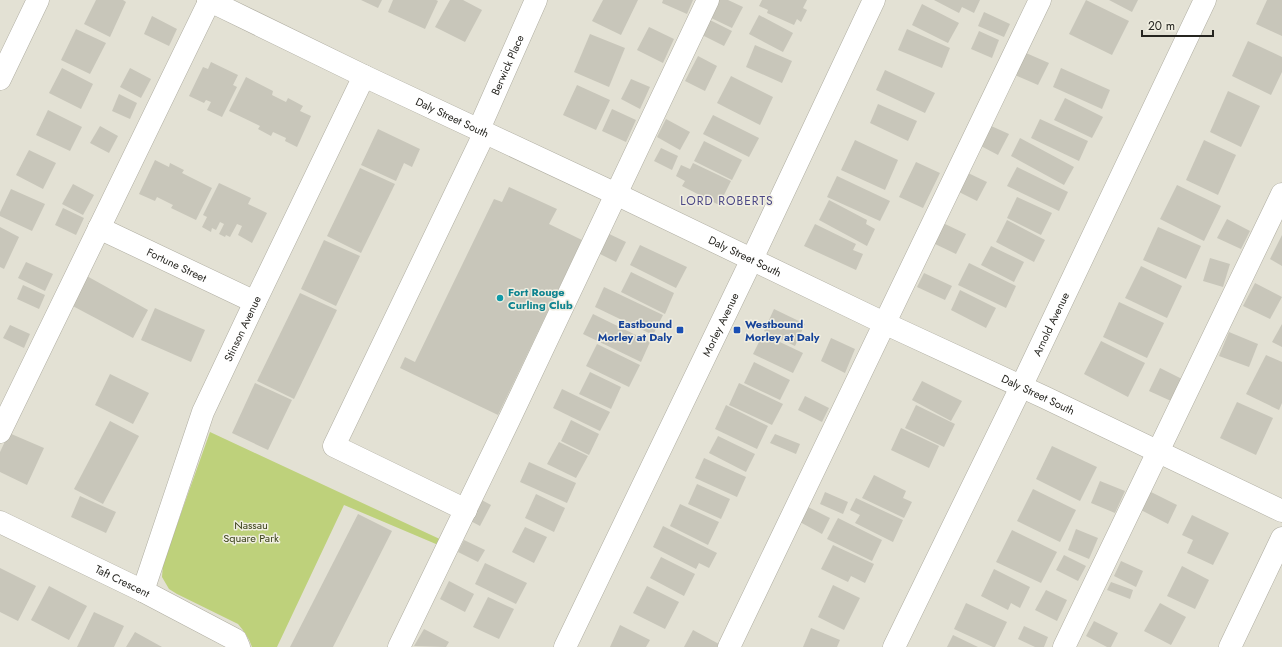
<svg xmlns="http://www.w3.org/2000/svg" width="1282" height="647" font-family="Jost,sans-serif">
  <rect width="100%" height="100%" fill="#e3e1d4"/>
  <path fill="#bed17b" d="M210 432 444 541 443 547 344 505 277 647H252C249 638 244 631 238 624L177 594 169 589 162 577 163 564Z"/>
  <g fill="#c8c6ba">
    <polygon points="96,0 123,0 126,2 110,37 84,24"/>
    <polygon points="361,0 382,0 378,8"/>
    <polygon points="393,0 436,0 438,1 425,29 388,12"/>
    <polygon points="450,0 463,0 482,10 465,42 435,27"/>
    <polygon points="603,0 638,0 621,35 592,21"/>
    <polygon points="663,0 693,0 687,14 662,3"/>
    <polygon points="715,0 728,0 743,7 732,28 707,16"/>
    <polygon points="762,0 807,0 803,8 807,10 801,22 797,19 794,25 767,13 768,10 759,6"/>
    <polygon points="934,0 980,0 974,13 962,7 959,13"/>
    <polygon points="1086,0 1129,21 1112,55 1069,34"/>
    <polygon points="1109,0 1138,0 1132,12"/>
    <polygon points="1267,0 1282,0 1282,36 1256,24"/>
    <polygon points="922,4 959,23 948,43 912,25"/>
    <polygon points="984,12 1010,24 1004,37 978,26"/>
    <polygon points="759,15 793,33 783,52 749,34"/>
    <polygon points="152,16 177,29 169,46 144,34"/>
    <polygon points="710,20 732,31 724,46 702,35"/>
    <polygon points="649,27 674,39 663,63 637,50"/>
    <polygon points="76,29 106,43 90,74 61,60"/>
    <polygon points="907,29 950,48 942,68 898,50"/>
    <polygon points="979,31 999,40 992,58 971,49"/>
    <polygon points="590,34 625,48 609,87 574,72"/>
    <polygon points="1248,41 1282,57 1282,72 1271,95 1232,76"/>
    <polygon points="755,45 792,61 782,83 746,67"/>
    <polygon points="1026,53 1049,63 1038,85 1015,75"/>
    <polygon points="698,56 717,66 705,91 685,81"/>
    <polygon points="211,62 238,75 233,85 237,87 222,117 207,110 211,102 206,100 204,103 189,96 203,67 208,69"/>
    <polygon points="62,68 93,84 81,109 49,93"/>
    <polygon points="130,68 151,79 141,98 120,87"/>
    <polygon points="1061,68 1110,90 1102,109 1053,87"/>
    <polygon points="885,70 935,93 925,113 876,90"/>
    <polygon points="731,76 773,97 760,125 717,103"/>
    <polygon points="246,77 273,91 272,95 286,102 288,98 303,106 300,111 311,116 297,147 285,141 286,138 273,132 271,136 258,129 260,126 229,111"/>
    <polygon points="631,79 650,87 640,109 621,99"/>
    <polygon points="577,85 610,100 596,130 563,115"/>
    <polygon points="1228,91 1260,106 1241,147 1210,132"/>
    <polygon points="119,94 137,103 130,119 112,111"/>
    <polygon points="1065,98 1103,117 1092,138 1054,120"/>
    <polygon points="878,104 917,121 908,141 870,123"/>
    <polygon points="612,109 636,120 626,142 602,131"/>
    <polygon points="48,110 82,127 70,151 36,135"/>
    <polygon points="713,115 759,138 749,157 703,134"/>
    <polygon points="666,119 690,132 680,150 657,137"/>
    <polygon points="1040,119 1088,141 1079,161 1031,138"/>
    <polygon points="989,125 1009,134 998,155 979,145"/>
    <polygon points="100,126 118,136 109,153 90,143"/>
    <polygon points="378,129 420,149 412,167 404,163 396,181 361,165"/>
    <polygon points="1020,138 1074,167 1064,185 1011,156"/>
    <polygon points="855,140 898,160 885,190 841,170"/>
    <polygon points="1204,140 1236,155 1218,195 1186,180"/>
    <polygon points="704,141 742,160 732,180 694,161"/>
    <polygon points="661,148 678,156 672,170 654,161"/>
    <polygon points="29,150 56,163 43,189 16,175"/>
    <polygon points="155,160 169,167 170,163 184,170 182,173 212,188 196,220 171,208 173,205 157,197 155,201 139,194"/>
    <polygon points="916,162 940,173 923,208 899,197"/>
    <polygon points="693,163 731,181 719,205 682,186 685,181 676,176 681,165 690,169"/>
    <polygon points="1017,167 1068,192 1059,211 1007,186"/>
    <polygon points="360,168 395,184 361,253 327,236"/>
    <polygon points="966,172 987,182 977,201 957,191"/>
    <polygon points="837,176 890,201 880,221 827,197"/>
    <polygon points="219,183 251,198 248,204 267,213 252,243 238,235 242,226 237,224 230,237 226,235 225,237 219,234 224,224 220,222 216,230 212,228 211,232 202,227 207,217 203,215"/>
    <polygon points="73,184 94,195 83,215 62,204"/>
    <polygon points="1177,185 1221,206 1204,241 1160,219"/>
    <polygon points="509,187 557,209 549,224 582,240 498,415 400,368 405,357 415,362 494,199 502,202"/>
    <polygon points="11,189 45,204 32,231 0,216 0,212"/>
    <polygon points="1017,197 1052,213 1041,235 1007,218"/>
    <polygon points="829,200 867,220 866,224 875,229 867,246 819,220"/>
    <polygon points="63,208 84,218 76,235 55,225"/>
    <polygon points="1227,219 1250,231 1241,249 1217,238"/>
    <polygon points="1007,220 1045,240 1034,262 996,242"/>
    <polygon points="943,223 966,234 956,254 933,243"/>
    <polygon points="815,224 856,244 853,250 863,254 856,270 804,246"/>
    <polygon points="0,227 19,237 4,269 0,267"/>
    <polygon points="1158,227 1201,246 1186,279 1143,260"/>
    <polygon points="603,231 626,242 616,262 594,251"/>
    <polygon points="1282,235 1282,266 1270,259"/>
    <polygon points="324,240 360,256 336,306 301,289"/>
    <polygon points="640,245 687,267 676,288 630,265"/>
    <polygon points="991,246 1024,262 1014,282 981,265"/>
    <polygon points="1210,258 1230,264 1223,287 1203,281"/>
    <polygon points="26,262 53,274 45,291 18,278"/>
    <polygon points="969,263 1016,286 1006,308 958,285"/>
    <polygon points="1141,266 1182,286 1167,318 1125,298"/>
    <polygon points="631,272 674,293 665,314 621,292"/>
    <polygon points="924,273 952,286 945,300 917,287"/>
    <polygon points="85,275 148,310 133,338 69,304"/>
    <polygon points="1255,283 1282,297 1270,319 1243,306"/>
    <polygon points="23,285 45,295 39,309 17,299"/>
    <polygon points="604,287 663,315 653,335 595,307"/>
    <polygon points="960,290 996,308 986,328 951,310"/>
    <polygon points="300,293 337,310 294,399 257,381"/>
    <polygon points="1119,302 1164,323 1147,358 1103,337"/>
    <polygon points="155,308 205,330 191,362 141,340"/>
    <polygon points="774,309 805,324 795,346 764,331"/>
    <polygon points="593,314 650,342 641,362 583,334"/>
    <polygon points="1282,324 1282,347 1272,342"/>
    <polygon points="10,325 30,334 24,348 3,338"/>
    <polygon points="1229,332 1258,344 1249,367 1219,356"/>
    <polygon points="763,334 803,353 793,373 753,354"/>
    <polygon points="831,338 855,349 845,373 821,361"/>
    <polygon points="1101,341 1145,363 1128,397 1084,374"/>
    <polygon points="597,344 640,365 629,387 586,366"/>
    <polygon points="1266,355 1282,362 1282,403 1279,410 1246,394"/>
    <polygon points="754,362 790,380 780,400 744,383"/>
    <polygon points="1160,368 1182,379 1171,401 1149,391"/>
    <polygon points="590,372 621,387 611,409 579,394"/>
    <polygon points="110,374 149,393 133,424 95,405"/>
    <polygon points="922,381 962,401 951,421 912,400"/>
    <polygon points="255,383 292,400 268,450 232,433"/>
    <polygon points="739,383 783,404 772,425 729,405"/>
    <polygon points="562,389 610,412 600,431 553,408"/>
    <polygon points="805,396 829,408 822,422 798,410"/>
    <polygon points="1237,402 1273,418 1256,455 1220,438"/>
    <polygon points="726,405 768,426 757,449 715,429"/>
    <polygon points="916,405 955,424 944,447 905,428"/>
    <polygon points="571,420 599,434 589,455 561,441"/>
    <polygon points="110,421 139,436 103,504 74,489"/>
    <polygon points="901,428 939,446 929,468 891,450"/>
    <polygon points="9,433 44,448 27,485 0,472 0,452"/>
    <polygon points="775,434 800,444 796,454 770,443"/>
    <polygon points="718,436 755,454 746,472 709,453"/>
    <polygon points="559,442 588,456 576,478 547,464"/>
    <polygon points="1052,446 1097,467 1080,501 1036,479"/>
    <polygon points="704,458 746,477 737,497 695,478"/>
    <polygon points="529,462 576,483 567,503 520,482"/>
    <polygon points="874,475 906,491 903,498 912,502 904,518 862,498"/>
    <polygon points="1100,481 1125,491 1115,513 1091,503"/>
    <polygon points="697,484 730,499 721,519 688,504"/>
    <polygon points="1033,489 1076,510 1060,542 1017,521"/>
    <polygon points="1149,491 1177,505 1168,524 1139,509"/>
    <polygon points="825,492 848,502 843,514 820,504"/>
    <polygon points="536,494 565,508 554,532 525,518"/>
    <polygon points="80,496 116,512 106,533 71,517"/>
    <polygon points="476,497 491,505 480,526 465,518"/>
    <polygon points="856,498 903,520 893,542 855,523 860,515 850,510"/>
    <polygon points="680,504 719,522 708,545 670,526"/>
    <polygon points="806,506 830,518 822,534 798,521"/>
    <polygon points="358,514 392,531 333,647 290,647"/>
    <polygon points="1192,515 1229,533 1213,565 1187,553 1193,540 1182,535"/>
    <polygon points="838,518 882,540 872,561 827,539"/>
    <polygon points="663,526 717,553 709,568 699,563 696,569 653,547"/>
    <polygon points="525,527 547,537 534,563 512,552"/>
    <polygon points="1076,529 1098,538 1089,559 1068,550"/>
    <polygon points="1012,530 1057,552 1041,583 996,562"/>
    <polygon points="464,540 485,550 478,562 458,552"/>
    <polygon points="833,545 874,564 865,583 851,576 848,582 821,569"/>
    <polygon points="1064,555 1086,566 1078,581 1056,570"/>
    <polygon points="661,557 695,574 684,596 650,578"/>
    <polygon points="1121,561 1143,571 1136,587 1114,576"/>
    <polygon points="485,563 527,583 516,604 475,584"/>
    <polygon points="1182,566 1209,580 1195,609 1167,596"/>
    <polygon points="0,568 36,586 18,621 0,612"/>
    <polygon points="994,569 1030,587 1020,608 1011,603 1008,610 981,596"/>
    <polygon points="449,581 474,594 465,612 440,599"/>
    <polygon points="1111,582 1133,590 1130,599 1107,590"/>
    <polygon points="833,585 860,598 844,630 818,617"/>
    <polygon points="49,586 87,606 69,640 31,620"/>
    <polygon points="647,586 679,602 665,629 633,613"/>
    <polygon points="1046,590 1067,600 1057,621 1035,610"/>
    <polygon points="488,597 514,609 499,639 473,627"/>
    <polygon points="966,603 1007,622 995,647 993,647 954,629"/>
    <polygon points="1160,603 1186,617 1171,645 1144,631"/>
    <polygon points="94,612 124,626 114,647 77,647"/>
    <polygon points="1094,621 1118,633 1111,647 1107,647 1086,636"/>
    <polygon points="620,625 650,640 646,647 610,647"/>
    <polygon points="1024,626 1048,637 1044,647 1035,647 1018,639"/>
    <polygon points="811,628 840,640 837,647 803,647"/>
    <polygon points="424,629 449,642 446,647 414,646"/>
    <polygon points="693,630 719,644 717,647 684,647"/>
    <polygon points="135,632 162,647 126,647"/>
    <polygon points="953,635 978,647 947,647"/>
  </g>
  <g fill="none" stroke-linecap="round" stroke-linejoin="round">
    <g stroke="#afada1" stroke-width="23">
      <g id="minor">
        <path id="s1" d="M208 0 364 76 616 194 884 323 1044 397 1282 511"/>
        <polyline points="0,79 38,0"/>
        <path id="s2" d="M479 129 536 0"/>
        <path id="s3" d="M99 228 255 302"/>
        <polyline points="0,432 210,0"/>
        <polyline points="466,510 334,446 485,132"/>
        <path id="s4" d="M0 522 143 591 236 640 239 647"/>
        <path id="s5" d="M143 591 203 412 255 302 364 76"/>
        <polyline points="399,647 509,420 708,0"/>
        <path id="s6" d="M565 647 752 259 874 0"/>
        <polyline points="729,647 1040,0"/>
        <path id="s7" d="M894 647 1021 387 1205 0"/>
        <polyline points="1064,647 1282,194"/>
        <polyline points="1230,647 1282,538"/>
      </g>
    </g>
    <use href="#minor" stroke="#fff" stroke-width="22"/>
  </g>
  <circle fill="#0f9aa8" stroke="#f0eee1" stroke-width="1.5" cx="500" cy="298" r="4"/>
  <g fill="#1a4fb4" stroke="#f0eee1" stroke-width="1.5">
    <rect x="676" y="326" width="8" height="8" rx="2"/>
    <rect x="733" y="326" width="8" height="8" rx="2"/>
  </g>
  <g text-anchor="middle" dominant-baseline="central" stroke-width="3" stroke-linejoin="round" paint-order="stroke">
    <g font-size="11" fill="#262520" stroke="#f0eee1">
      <text stroke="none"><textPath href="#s2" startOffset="70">Berwick Place</textPath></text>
      <text stroke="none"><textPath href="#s1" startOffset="271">Daly Street South</textPath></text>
      <text stroke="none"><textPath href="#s1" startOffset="595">Daly Street South</textPath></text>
      <text stroke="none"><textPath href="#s3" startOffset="86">Fortune Street</textPath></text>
      <text stroke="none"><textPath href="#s6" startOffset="358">Morley Avenue</textPath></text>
      <text stroke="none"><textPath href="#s7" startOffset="359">Arnold Avenue</textPath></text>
      <text stroke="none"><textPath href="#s5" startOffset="281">Stinson Avenue</textPath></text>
      <text stroke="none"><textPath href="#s1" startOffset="919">Daly Street South</textPath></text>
      <text stroke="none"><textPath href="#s4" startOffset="136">Taft Crescent</textPath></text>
    </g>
    <g font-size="11" font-weight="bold" fill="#0d838f" stroke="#f0eee1" text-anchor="start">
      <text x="508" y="292">Fort Rouge<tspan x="508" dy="13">Curling Club</tspan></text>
    </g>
    <g font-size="11" font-weight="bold" fill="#164399" stroke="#f0eee1" text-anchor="end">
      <text x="672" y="324">Eastbound<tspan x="672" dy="13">Morley at Daly</tspan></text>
      <text x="745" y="324" text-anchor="start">Westbound<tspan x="745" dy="13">Morley at Daly</tspan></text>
    </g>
    <g font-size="11" fill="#394119" stroke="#f0eee1">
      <text x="251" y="525">Nassau<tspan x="251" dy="13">Square Park</tspan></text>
    </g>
    <g font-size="12" letter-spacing="1" fill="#4b4785" stroke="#f0eee1">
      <text x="727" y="201">LORD ROBERTS</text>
    </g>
  </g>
  <path d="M1142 30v6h71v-6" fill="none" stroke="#262520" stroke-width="2"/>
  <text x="1148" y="30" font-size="12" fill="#262520" stroke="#f0eee1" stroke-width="3" paint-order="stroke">20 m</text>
</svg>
